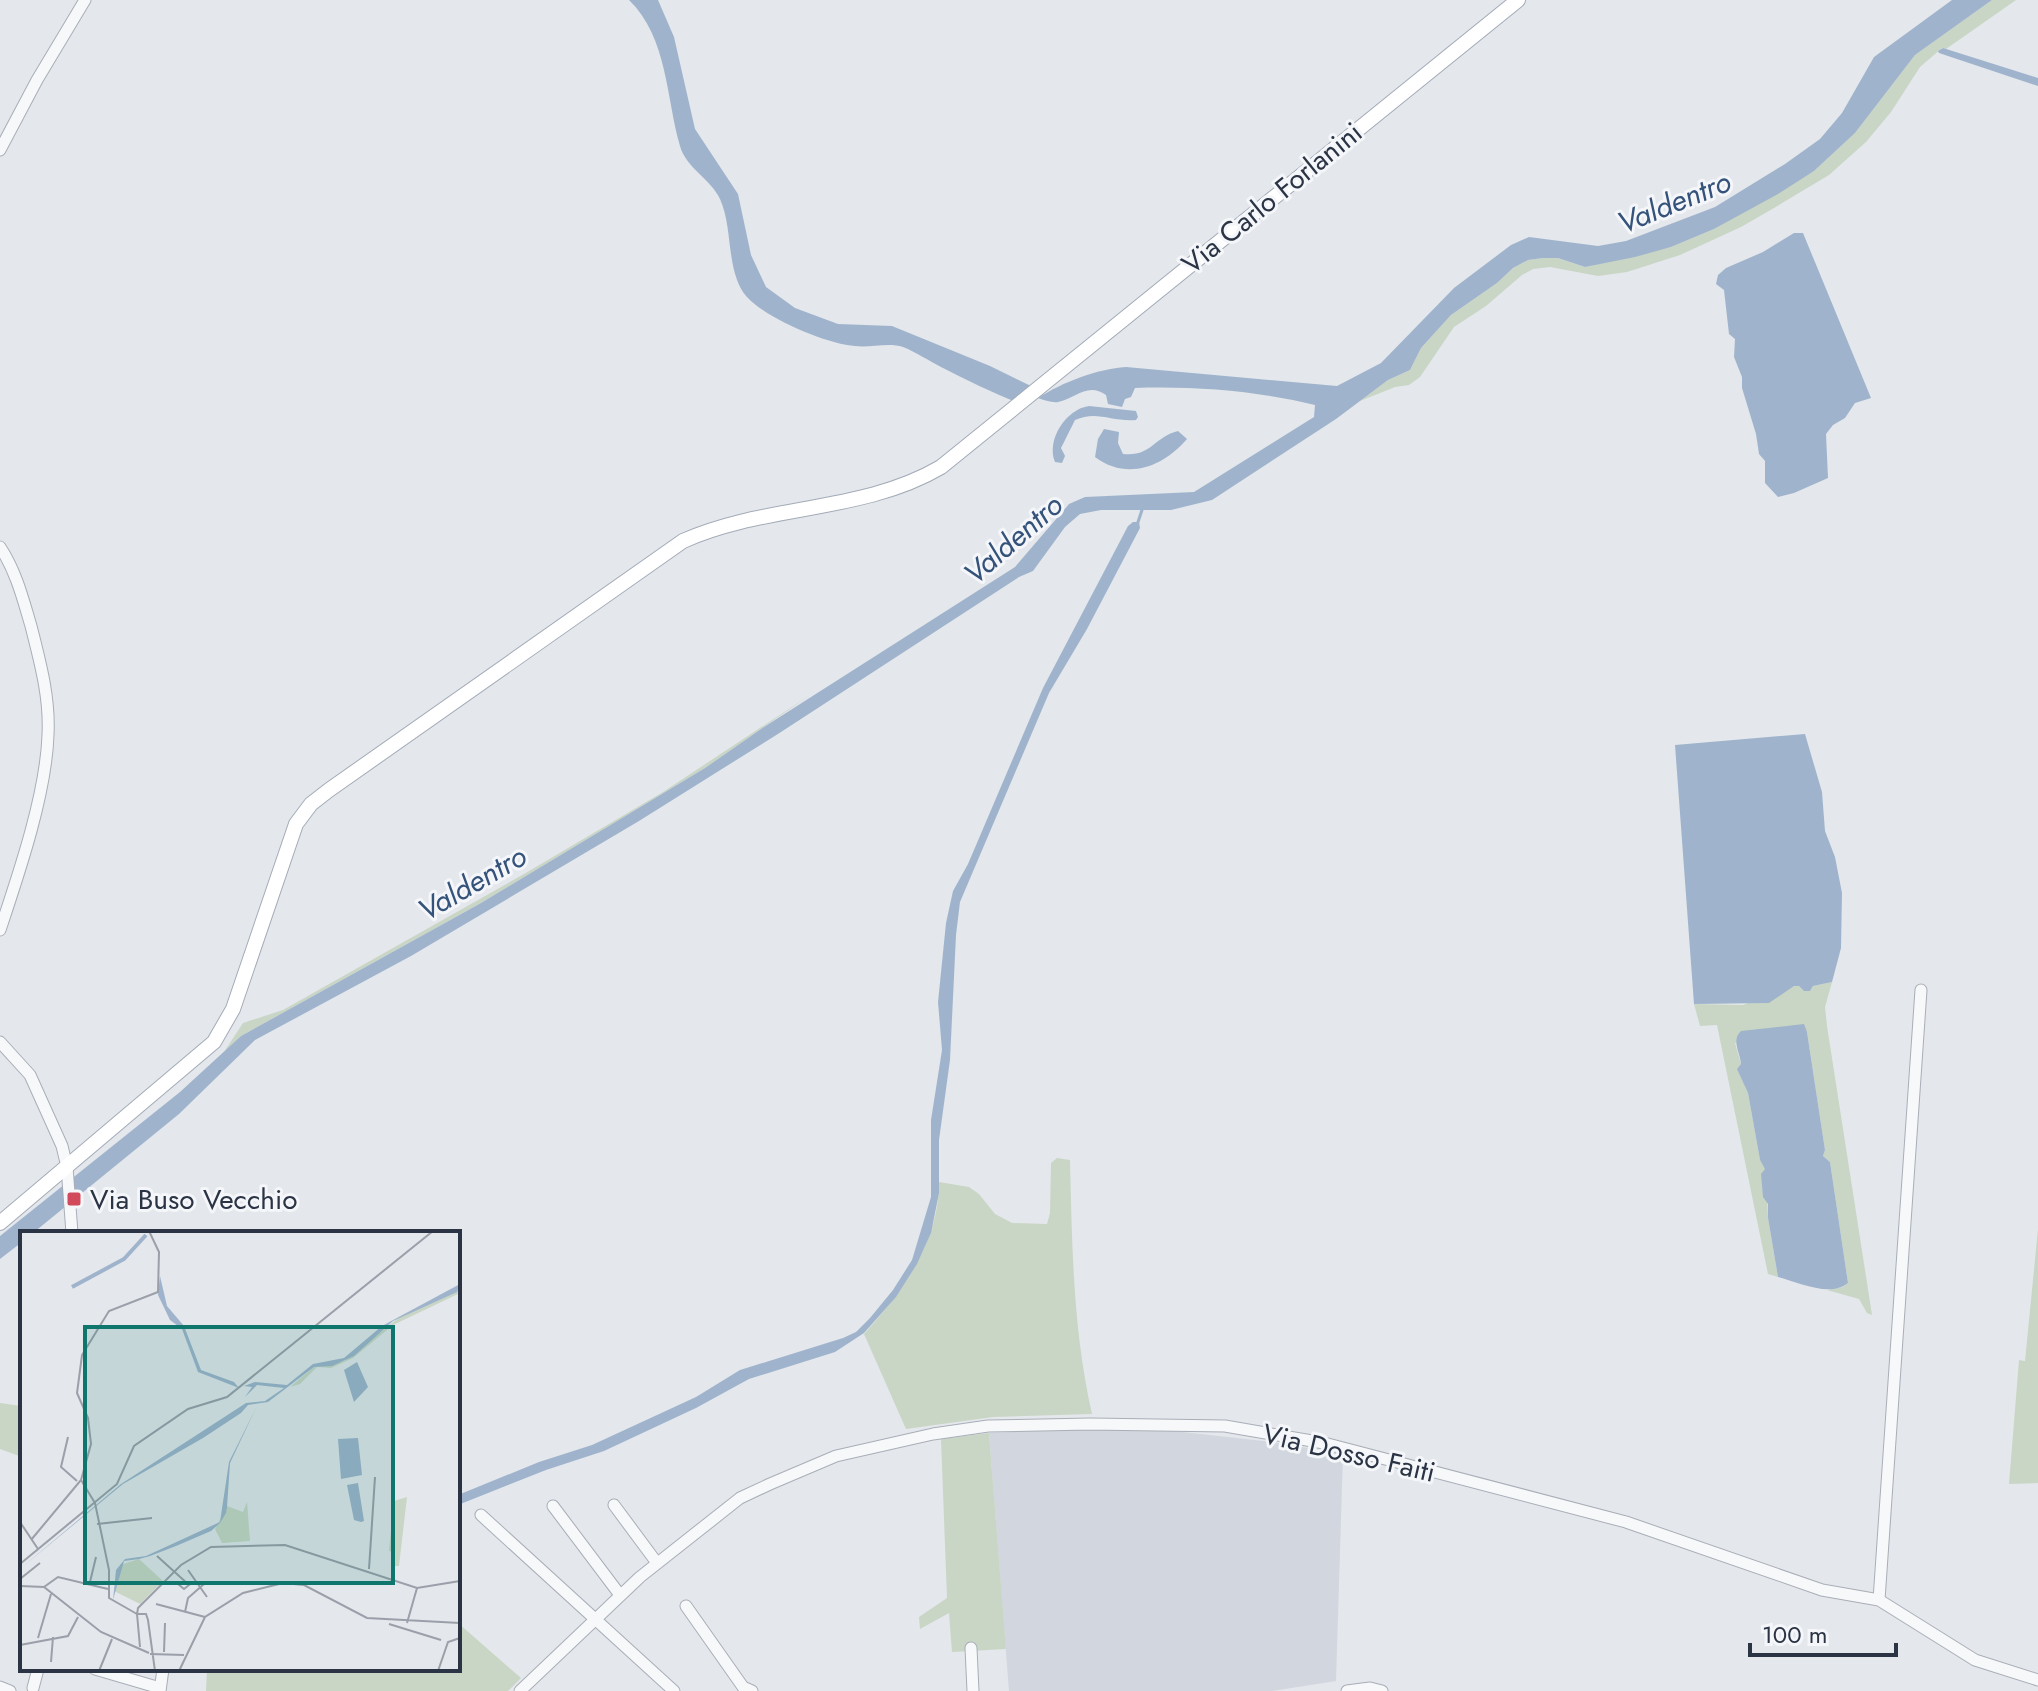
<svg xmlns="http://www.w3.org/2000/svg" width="2038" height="1691" font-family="Jost,sans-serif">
  <rect width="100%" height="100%" fill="#e4e7ec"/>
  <polygon fill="#d2d6de" points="1100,1428 1165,1430 1273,1442 1343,1454 1336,1681 1272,1691 1009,1691 989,1433"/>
  <g fill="#c9d6c5">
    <polygon points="1992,0 2016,0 1946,49 1942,48 1920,67 1891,112 1866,142 1829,175 1774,208 1741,227 1680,255 1627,272 1598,276 1550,267 1533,269 1522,275 1486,306 1454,327 1420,377 1409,385 1395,387 1360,401 1388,380 1410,370 1421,348 1451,315 1497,283 1513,268 1528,260 1543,258 1558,258 1585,267 1671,247 1714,229 1814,171 1855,133 1915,55"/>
    <polygon points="810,695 705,768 481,903 241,1036 224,1052 243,1023 283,1010 524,874 663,792"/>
    <polygon points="1832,982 1825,1007 1827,1026 1872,1315 1867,1313 1859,1299 1827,1290 1843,1287 1848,1283 1830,1162 1823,1156 1825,1150 1807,1032 1735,1043 1741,1064 1738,1070 1748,1093 1760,1160 1766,1169 1768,1218 1778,1277 1768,1274 1717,1025 1700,1026 1694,1004 1743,1005 1794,986 1799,986 1804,991 1810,991 1813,986"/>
    <path d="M1057 1158 1070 1160C1072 1246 1073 1330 1092 1414L993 1417 906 1429 864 1334C903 1291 939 1242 939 1182L969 1187 979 1194 995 1214 1012 1223 1047 1224 1050 1213 1051 1163Z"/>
    <polygon points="2038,1229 2038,1483 2009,1484 2019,1360 2025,1361"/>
    <polygon points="0,1403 21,1406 22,1457 0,1449"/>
    <polygon points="989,1433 1006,1649 952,1652 949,1613 920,1629 919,1617 947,1598 941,1439"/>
    <polygon points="458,1623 521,1678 508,1691 206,1691 207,1669 458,1669"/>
  </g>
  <g fill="#9fb4cc">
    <path d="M629 0H658L674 37 695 129 738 194 751 255 766 287 795 308 838 324 892 326 990 366 1033 387 1018 403C991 392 966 380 941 367 929 361 916 352 903 347 889 342 870 348 855 346 826 344 759 316 743 292 726 265 733 228 720 199 711 179 686 168 680 146 666 98 668 38 629 0Z"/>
    <path d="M1952 0H1992L1915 55 1855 133 1814 171 1778 194 1714 229 1671 247 1635 257 1585 267 1558 258H1543L1528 260 1513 268 1497 283 1451 315 1421 348 1410 370 1388 380 1336 419 1212 500 1171 510H1101L1080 514 1065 527 1033 571 1019 577 781 732 639 821 411 956 255 1040 179 1114 33 1233H22V1242L0 1259V1236L180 1092 241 1036 481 903 705 768 764 727 1015 567 1069 504 1085 497 1194 492 1314 417 1315 405C1258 391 1194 386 1135 388L1131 397 1125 399 1122 407 1108 404 1106 395C1088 382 1076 398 1058 402 1052 403 1044 400 1038 398 1063 382 1097 369 1126 367L1337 386 1381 363 1454 288 1511 245 1529 237 1598 246 1626 241 1715 207 1785 164 1820 139 1842 113 1874 57Z"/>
    <polygon points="1943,48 2038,78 2038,86 1939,53 1938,51"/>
    <polygon points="1794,233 1803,233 1871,398 1855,403 1845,418 1833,425 1826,434 1828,478 1794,493 1778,497 1765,483 1765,461 1759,454 1756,434 1742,388 1742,377 1734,357 1735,339 1729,334 1724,290 1716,284 1718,275 1726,268 1763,252"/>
    <path d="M1089 406 1136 411 1138 417 1136 420C1111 422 1097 410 1075 420L1061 448 1065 456 1062 463 1055 462C1046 440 1066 409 1089 406Z"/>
    <path d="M1104 429 1119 432 1118 443 1123 454C1151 457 1154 437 1178 431L1187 439C1163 467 1127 481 1095 457L1098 439Z"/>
    <polygon points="1133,522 1139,522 1140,528 1087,629 1049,693 960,902 956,935 950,1060 939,1140 939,1193 931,1233 917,1264 896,1297 864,1333 835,1352 749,1379 696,1408 604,1451 546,1470 458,1505 458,1495 539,1462 592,1445 696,1397 740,1370 843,1338 856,1332 870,1318 893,1290 912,1260 931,1197 931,1120 942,1050 938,1002 946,923 953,891 968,864 1043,688 1128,526"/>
    <polygon points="1805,734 1822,792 1825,831 1835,857 1842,893 1841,948 1832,982 1813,986 1810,991 1804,991 1799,986 1794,986 1769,1003 1694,1004 1675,745"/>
    <path d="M1804 1024 1807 1032 1825 1150 1823 1156 1830 1162 1848 1283C1830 1298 1798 1282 1778 1277L1768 1218V1204L1763 1197 1761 1174 1765 1169 1760 1160 1748 1093 1737 1069 1741 1064C1740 1052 1731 1040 1741 1031Z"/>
  </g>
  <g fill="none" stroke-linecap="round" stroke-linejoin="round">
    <polyline stroke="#9fb4cc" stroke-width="3" points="1137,525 1142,510"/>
    <g stroke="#a9aeb7" stroke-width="13">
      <g id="minor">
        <polyline points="0,150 37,80 85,0"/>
        <path d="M0 547C16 571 23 599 31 626 40 662 50 697 48 735 46 794 19 873 0 930"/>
        <polyline points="0,1042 30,1075 62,1146 67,1167 72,1233"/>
        <polyline points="614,1505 657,1563"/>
        <polyline points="553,1506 620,1595"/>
        <polyline points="481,1515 674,1691"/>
        <polyline points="1879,1600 1921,990"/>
        <polyline points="686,1606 743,1687 752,1691"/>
        <polyline points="971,1648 973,1691"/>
        <polyline points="95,1669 160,1688"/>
        <polyline points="0,1687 10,1691"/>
        <polyline points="33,1688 38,1669"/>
        <polyline points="160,1691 163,1669"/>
        <polyline points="520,1691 640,1577 740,1498 770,1484 836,1456 933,1434 988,1426 1090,1424 1225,1426 1324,1443 1626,1522 1822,1590 1879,1600 1975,1660 2038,1680"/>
        <polyline points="1347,1691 1370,1688 1382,1691"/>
      </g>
    </g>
    <g stroke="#a3abb8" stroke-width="16">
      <path id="major" d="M0 1223 214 1042 233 1009 296 824 311 804 329 790 683 541C765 504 863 513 941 467L1518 0"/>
    </g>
    <use href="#minor" stroke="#f7f8fa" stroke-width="11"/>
    <use href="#major" stroke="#fff" stroke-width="14"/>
  </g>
  <rect fill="#d1495b" stroke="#f4f6f9" stroke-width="3" x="66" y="1191" width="16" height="16" rx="4"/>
  <g text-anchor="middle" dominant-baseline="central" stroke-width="6" stroke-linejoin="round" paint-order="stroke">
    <g font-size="28" fill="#2b3445" stroke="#f4f6f9">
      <text transform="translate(1272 198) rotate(-39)">Via Carlo Forlanini</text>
      <text transform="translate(1349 1453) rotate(13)">Via Dosso Faiti</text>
    </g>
    <g font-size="28" fill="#2b3445" stroke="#f4f6f9" text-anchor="start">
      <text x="90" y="1199">Via Buso Vecchio</text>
    </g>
    <g font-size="30" font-style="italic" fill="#34527a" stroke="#f4f6f9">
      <text transform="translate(1674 202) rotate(-22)">Valdentro</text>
      <text transform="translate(1013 539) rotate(-41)">Valdentro</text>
      <text transform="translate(472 883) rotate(-30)">Valdentro</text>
    </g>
  </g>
  <g transform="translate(20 1231)">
    <rect width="440" height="440" fill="#e4e7ec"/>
    <path d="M440 58 438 63 373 94 333 127 311 137 297 136 280 153 270 156 294 136 324 130 381 85ZM387 266 379 335H374V321L369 320 374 270ZM227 271 230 310 202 312 195 298 207 275 223 281ZM119 328 143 350 120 373 94 360 100 334Z" fill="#c9d6c5"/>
    <path d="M140 45 147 75 164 95 181 139 214 151 219 157 178 141 162 98 150 89 138 64ZM440 53 437 61 373 90 334 125 312 135 294 136 248 171 228 174 221 182 183 207 103 253 0 338 101 253 226 172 245 170 264 157 237 154 225 166 232 156 224 155 235 151 267 154 293 133 324 127 362 95ZM337 131 348 156 334 171 324 139ZM237 175 210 232 207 276 206 282 200 292 191 300 156 315 130 325 119 328 104 330 93 369 96 339 105 328 126 325 200 291 209 231ZM338 207 342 244 321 248 318 208ZM338 252 344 290 341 291 334 289 327 254Z" fill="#9fb4cc"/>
    <path fill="none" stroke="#9fb4cc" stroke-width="4" d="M52 56 104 28 126 4"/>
    <path fill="none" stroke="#9a9fa9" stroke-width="2" d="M48 206 41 236 57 250M61 249 75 272 89 339V367L117 383 120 416M0 291 18 318M77 293 132 287M11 309 61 249 71 213 68 187 57 162 62 124 89 80 138 61 139 21 129 0M137 325 169 354 164 358 158 353M0 333 97 253 114 215 168 178 207 166 413 0M349 338 355 246M168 339 187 366M0 348 20 332M70 351 76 326M0 355 24 356 81 401 129 422M24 356 38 346 88 358M136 373 185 386M165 381 168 367 184 353M387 392 397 357M369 393 421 409M18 407 31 363M0 414 48 405 58 386M144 421 145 392M130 423 164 424M31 431 33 406M79 440 92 408M135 440 128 389 126 383H117L118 377 161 334 191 316 265 314 397 357 440 350M159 440 185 386 223 362 263 352 284 354 347 387 440 392M418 440 428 411 440 407"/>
    <path fill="#0f766e" fill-opacity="0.15" stroke="#0f766e" stroke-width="4" d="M65 96H373V352H65Z"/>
    <rect width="440" height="440" fill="none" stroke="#2b3445" stroke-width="4"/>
  </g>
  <path d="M1750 1643v12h146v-12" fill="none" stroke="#2b3445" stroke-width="4"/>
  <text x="1762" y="1643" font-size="24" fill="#2b3445" stroke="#f4f6f9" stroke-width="6" paint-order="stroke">100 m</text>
</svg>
